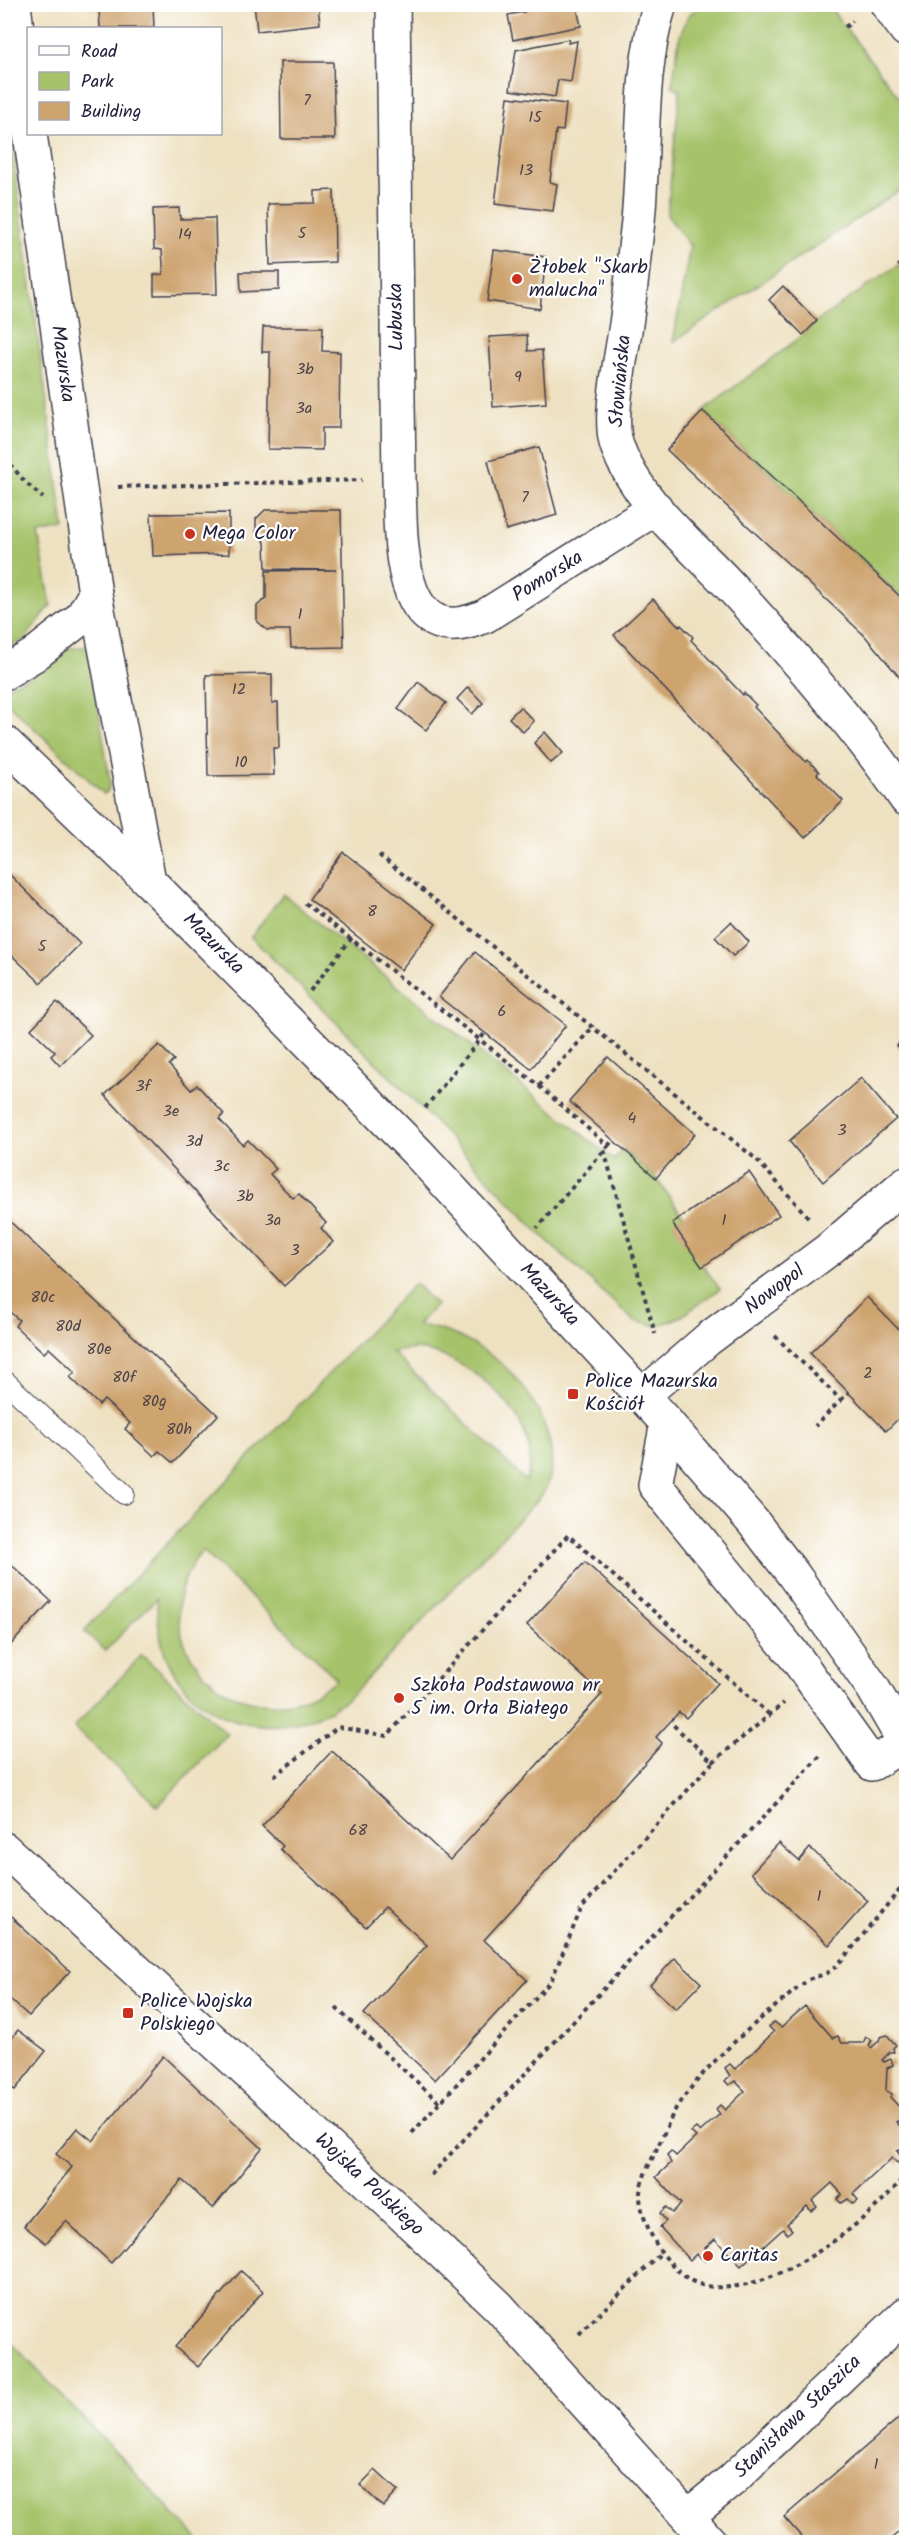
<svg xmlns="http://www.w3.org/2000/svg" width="911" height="2547" font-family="Kalam,sans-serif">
  <rect width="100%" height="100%" fill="#fff"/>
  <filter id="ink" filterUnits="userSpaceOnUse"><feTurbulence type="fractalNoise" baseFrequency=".0167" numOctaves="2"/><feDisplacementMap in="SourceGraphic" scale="12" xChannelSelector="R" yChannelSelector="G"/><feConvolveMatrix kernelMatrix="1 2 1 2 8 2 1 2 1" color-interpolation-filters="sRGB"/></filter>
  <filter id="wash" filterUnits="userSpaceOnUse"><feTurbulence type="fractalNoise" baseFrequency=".008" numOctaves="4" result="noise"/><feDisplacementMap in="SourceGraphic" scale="24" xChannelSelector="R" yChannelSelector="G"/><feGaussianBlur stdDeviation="1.35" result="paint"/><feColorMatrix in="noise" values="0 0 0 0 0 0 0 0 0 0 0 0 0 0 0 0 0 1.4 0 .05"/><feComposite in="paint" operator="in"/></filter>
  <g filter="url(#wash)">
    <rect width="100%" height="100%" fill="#eee1c1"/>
    <g fill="#a6c36a" stroke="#647252" stroke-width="1.5" fill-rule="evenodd">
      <polygon points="703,5 828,5 906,106 906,186 673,342 690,246 667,215 680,90 672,86 679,39 688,15"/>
      <polygon points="4,89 64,529 38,534 51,605 24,640 5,648"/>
      <polygon points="898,265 906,274 906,602 703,411 803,335 817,321"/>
      <polygon points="89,647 110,782 108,791 104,794 5,701 4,688 31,676 68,648"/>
      <polygon points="283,894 614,1160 623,1149 656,1178 683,1216 673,1224 720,1289 682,1316 658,1326 634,1321 538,1232 427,1114 251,937"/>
      <path d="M415 1283 436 1305 417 1325C450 1329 479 1345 504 1366 536 1394 567 1454 543 1494L353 1694C296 1745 201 1734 168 1661 159 1641 157 1619 157 1598L105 1651 84 1631ZM415 1349C469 1354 549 1422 526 1481L392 1352ZM202 1551H203L337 1679C243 1755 129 1639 202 1551Z"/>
      <polygon points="142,1655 227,1734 158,1806 74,1727"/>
      <polygon points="4,2336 5,2336 201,2542 5,2542"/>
    </g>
    <g id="blocks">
      <g fill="#cda36e">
        <polygon points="88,4 153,4 154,28 100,28 99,9 89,8"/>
        <polygon points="254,4 318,4 320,24 257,31"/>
        <polygon points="522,4 576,4 581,26 513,40 508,15 524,12"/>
        <polygon points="569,39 568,43 577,41 571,82 558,80 555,97 510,90 516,50"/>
        <polygon points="280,62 333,62 335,139 281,139"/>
        <polygon points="508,97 566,104 563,131 556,130 550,182 557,184 553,211 495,204"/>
        <polygon points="334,190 335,262 270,265 268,204 315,203 315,191"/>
        <polygon points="179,208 180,219 215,218 217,294 154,295 154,275 163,274 163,265 162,250 154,249 153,209"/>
        <polygon points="494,250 546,257 540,309 487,301"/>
        <polygon points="906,258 906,274 898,265"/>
        <polygon points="240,272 279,272 279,290 241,292"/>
        <polygon points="783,286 817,321 803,335 769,300"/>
        <polygon points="263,327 323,327 322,351 340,352 339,428 322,428 322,450 268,449 270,352 262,352"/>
        <polygon points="527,335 528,351 542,350 546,403 493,407 489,337"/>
        <polygon points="703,411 906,602 906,685 865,636 667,450"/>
        <polygon points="539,447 557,515 506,530 488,461"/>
        <polygon points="265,510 341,510 344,647 291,648 290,630 267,630 257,621 257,606 266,598 266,571 336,570 266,569 265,542 256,534 256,519"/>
        <polygon points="229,513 229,554 153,556 151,514"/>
        <polygon points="653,599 680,627 681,625 693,637 691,640 743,695 744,693 756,705 754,707 806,762 808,760 819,772 817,774 843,801 805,838 614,635"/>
        <polygon points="272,674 272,703 278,702 279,748 273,748 274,775 208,776 206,675"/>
        <polygon points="418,682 446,703 426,730 398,709"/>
        <polygon points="468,687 483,703 472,714 457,699"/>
        <polygon points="520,707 534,721 523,732 509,718"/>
        <polygon points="545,732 563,753 551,763 534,743"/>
        <polygon points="343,852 436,924 401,970 309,899"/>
        <polygon points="9,874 80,944 41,983 4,948 4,879"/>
        <polygon points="731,922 749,942 733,956 715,937"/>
        <polygon points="475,952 566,1025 531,1069 439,997"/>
        <polygon points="57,1002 91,1035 60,1066 51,1056 55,1052 31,1029"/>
        <polygon points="906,1034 906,1054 897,1046"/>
        <polygon points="159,1045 174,1060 169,1065 191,1090 197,1085 224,1114 219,1119 243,1145 248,1140 276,1169 270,1174 282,1187 293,1198 299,1194 326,1223 321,1228 333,1242 284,1286 105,1095"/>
        <polygon points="608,1057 695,1134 656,1178 569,1101"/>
        <polygon points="861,1078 896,1119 823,1182 789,1141"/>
        <polygon points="749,1172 779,1215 702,1267 672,1223"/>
        <polygon points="4,1216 218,1415 173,1463 159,1451 154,1456 125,1429 130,1423 104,1400 99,1405 70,1377 75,1372 49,1348 44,1353 15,1326 19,1320 4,1307"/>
        <polygon points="867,1297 906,1337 906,1411 886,1431 810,1353"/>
        <polygon points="4,1558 51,1601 4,1652"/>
        <polygon points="585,1562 718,1683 686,1718 679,1712 656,1737 662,1743 661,1745 484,1940 527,1980 435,2080 364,2014 427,1945 385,1907 366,1927 280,1849 283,1846 262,1826 332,1751 450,1860 602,1694 527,1625"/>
        <polygon points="779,1843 799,1861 810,1848 868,1901 829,1945 751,1873"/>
        <polygon points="11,1917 70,1971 29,2016 4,1994 4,1925"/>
        <polygon points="675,1958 701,1983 676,2009 650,1985"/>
        <polygon points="805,2006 833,2038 838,2036 842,2043 863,2043 866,2037 872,2040 869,2045 871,2048 879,2041 880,2037 887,2035 896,2045 893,2048 894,2052 890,2052 882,2060 884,2062 891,2059 893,2065 887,2068 886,2091 892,2094 890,2097 903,2111 906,2111 906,2116 896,2122 899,2125 904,2122 906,2125 903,2144 906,2147 897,2151 902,2158 897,2163 892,2158 853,2194 858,2200 853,2204 848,2199 841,2203 837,2199 842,2194 832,2183 812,2201 817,2207 811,2211 807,2206 787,2224 792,2230 787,2234 783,2229 763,2247 768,2252 763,2257 756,2252 741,2266 715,2239 705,2248 711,2254 705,2261 696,2254 690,2260 660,2227 666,2221 660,2213 666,2207 672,2213 681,2204 656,2177 671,2163 667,2155 671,2151 676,2156 696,2137 691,2132 696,2128 700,2132 720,2114 716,2109 720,2105 725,2110 745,2091 735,2081 729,2085 725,2081 730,2076 725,2068 730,2064 735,2069 774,2032 769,2027 774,2022 781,2027"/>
        <polygon points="18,2030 46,2051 15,2090 10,2087 4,2094 4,2047"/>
        <polygon points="163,2056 262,2148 213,2208 182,2180 111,2263 66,2221 46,2243 24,2226 72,2167 56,2154 77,2128 93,2141"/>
        <polygon points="241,2271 263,2291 198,2367 175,2347"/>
        <polygon points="906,2412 906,2526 887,2542 806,2542 784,2517"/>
        <polygon points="375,2470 398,2491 383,2507 360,2485"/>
      </g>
    </g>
  </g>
  <g filter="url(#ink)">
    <use href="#blocks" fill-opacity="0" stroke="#413f4f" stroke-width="1.5"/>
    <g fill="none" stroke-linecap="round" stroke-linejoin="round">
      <g stroke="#413f4f" stroke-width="22">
        <polyline id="service" points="4,1380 124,1494"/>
      </g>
      <g stroke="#413f4f" stroke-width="36">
        <g id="minor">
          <polyline points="14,4 28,125"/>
          <path d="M393 4 399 479C401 533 394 657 485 616L656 508"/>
          <path d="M660 4C638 74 645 149 638 221 634 255 631 290 626 324 622 355 607 418 617 446 638 504 693 545 733 589 794 656 855 725 906 799"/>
          <polyline points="887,4 906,30"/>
          <polyline points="30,134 95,594 149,881"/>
          <polyline points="4,673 34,655 81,618 95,594"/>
          <polyline points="4,742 149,881 418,1153 667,1423 753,1522 793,1574 873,1688 906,1745"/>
          <polyline points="642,1396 708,1339 828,1250 906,1183"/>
          <polyline points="667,1423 655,1485 797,1659 872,1764 906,1743"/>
          <polyline points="688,2516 732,2480 906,2314"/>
        </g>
      </g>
      <g stroke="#413f4f" stroke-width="36">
        <polyline id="tertiary" points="4,1849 391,2204 499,2307 710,2542"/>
      </g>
      <g stroke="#413f4f" stroke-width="4" stroke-dasharray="4.5 4.5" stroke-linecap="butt">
        <polyline points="845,27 853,21"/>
        <polyline points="4,457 26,483 43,498"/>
        <polyline points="118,487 362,480"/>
        <polyline points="379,855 756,1159 809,1218"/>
        <polyline points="305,903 539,1086 608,1146 537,1228"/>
        <polyline points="310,991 355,934"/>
        <polyline points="539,1086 594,1026"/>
        <polyline points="425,1108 485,1033"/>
        <polyline points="608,1146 613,1140"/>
        <polyline points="604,1150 655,1334"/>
        <polyline points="775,1336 841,1400 815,1426"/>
        <polyline points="841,1400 849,1392"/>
        <polyline points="713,1762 784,1703"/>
        <polyline points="274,1776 338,1727 387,1736 568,1535 771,1716"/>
        <path d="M906 1883C881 1910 859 1943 833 1969 825 1976 812 1976 804 1983 761 2018 717 2053 683 2098 672 2111 666 2131 658 2146 652 2160 641 2178 640 2193 639 2213 654 2245 667 2259 676 2269 686 2280 699 2284 763 2305 870 2222 906 2174"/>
        <polyline points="336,2008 440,2103"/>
        <polyline points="412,2133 551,1981 582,1907 713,1762 671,1723"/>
        <polyline points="431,2175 820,1756"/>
        <polyline points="579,2334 661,2253"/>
        <polyline points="893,2542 902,2534 900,2532"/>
        <polyline points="901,2542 906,2538"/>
      </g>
      <use href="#service" stroke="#fff" stroke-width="20"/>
      <use href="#minor" stroke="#fff" stroke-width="33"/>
      <use href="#tertiary" stroke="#fff" stroke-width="33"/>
    </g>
  </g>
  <g fill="#c8321e" stroke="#fff" stroke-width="2">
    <circle cx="517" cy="279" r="6"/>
    <circle cx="190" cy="534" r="6"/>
    <rect x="567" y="1388" width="12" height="12" rx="3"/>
    <circle cx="399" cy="1698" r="6"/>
    <rect x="122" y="2007" width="12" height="12" rx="3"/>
    <circle cx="708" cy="2256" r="6"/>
  </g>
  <g text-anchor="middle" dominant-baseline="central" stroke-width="4.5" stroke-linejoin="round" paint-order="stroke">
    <g font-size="16" fill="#4d4248">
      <text x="307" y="100">7</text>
      <text x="535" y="117">15</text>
      <text x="526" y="170">13</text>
      <text x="302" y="233">5</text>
      <text x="185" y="234">14</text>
      <text x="305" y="369">3b</text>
      <text x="518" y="377">9</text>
      <text x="304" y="408">3a</text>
      <text x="525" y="497">7</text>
      <text x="300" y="614">1</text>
      <text x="239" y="689">12</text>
      <text x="241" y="762">10</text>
      <text x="372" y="911">8</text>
      <text x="42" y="946">5</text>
      <text x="502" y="1011">6</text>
      <text x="143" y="1086">3f</text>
      <text x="171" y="1111">3e</text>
      <text x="632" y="1118">4</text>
      <text x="842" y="1130">3</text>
      <text x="194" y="1141">3d</text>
      <text x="222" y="1166">3c</text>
      <text x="245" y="1196">3b</text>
      <text x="273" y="1220">3a</text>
      <text x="724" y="1220">1</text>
      <text x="295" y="1250">3</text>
      <text x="43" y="1297">80c</text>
      <text x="68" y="1326">80d</text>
      <text x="99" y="1349">80e</text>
      <text x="868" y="1373">2</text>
      <text x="124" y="1377">80f</text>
      <text x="154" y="1401">80g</text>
      <text x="179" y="1429">80h</text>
      <text x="358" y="1830">68</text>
      <text x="819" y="1896">1</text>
      <text x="876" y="2464">1</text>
    </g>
    <g font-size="20" fill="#22223b" stroke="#fff" text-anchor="start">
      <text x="529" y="268">Żłobek "Skarb<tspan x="529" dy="23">malucha"</tspan></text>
      <text x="202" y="534">Mega Color</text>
      <text x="585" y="1382">Police Mazurska<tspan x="585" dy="23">Kościół</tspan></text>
      <text x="411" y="1686">Szkoła Podstawowa nr<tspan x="411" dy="23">5 im. Orła Białego</tspan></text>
      <text x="140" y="2002">Police Wojska<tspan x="140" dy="23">Polskiego</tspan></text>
      <text x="720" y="2256">Caritas</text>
    </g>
    <g font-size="20" fill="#22223b" stroke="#fff">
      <text transform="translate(397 317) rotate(-91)">Lubuska</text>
      <text transform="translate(62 364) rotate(82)">Mazurska</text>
      <text transform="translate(621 381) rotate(-85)">Słowiańska</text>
      <text transform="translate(548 577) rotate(-32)">Pomorska</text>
      <text transform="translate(213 944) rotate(45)">Mazurska</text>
      <text transform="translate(775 1290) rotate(-37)">Nowopol</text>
      <text transform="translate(549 1295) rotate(47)">Mazurska</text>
      <text transform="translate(369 2185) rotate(43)">Wojska Polskiego</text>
      <text transform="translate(798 2417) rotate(-44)">Stanisława Staszica</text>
    </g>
  </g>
  <rect width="911" height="2547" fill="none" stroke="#fff" stroke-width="24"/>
  <rect x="27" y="27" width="195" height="108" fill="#ffffff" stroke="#a7a7b1" stroke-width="1.5"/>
  <rect x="39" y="46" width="30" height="9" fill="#ffffff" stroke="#a7a7b1" stroke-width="1.5"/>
  <text x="81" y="57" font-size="18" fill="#22223b">Road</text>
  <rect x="39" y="72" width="30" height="18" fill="#a6c36a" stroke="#a7a7b1" stroke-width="1.5"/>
  <text x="81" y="87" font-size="18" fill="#22223b">Park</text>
  <rect x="39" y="102" width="30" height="18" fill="#cda36e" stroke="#a7a7b1" stroke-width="1.5"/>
  <text x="81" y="117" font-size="18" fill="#22223b">Building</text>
</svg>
